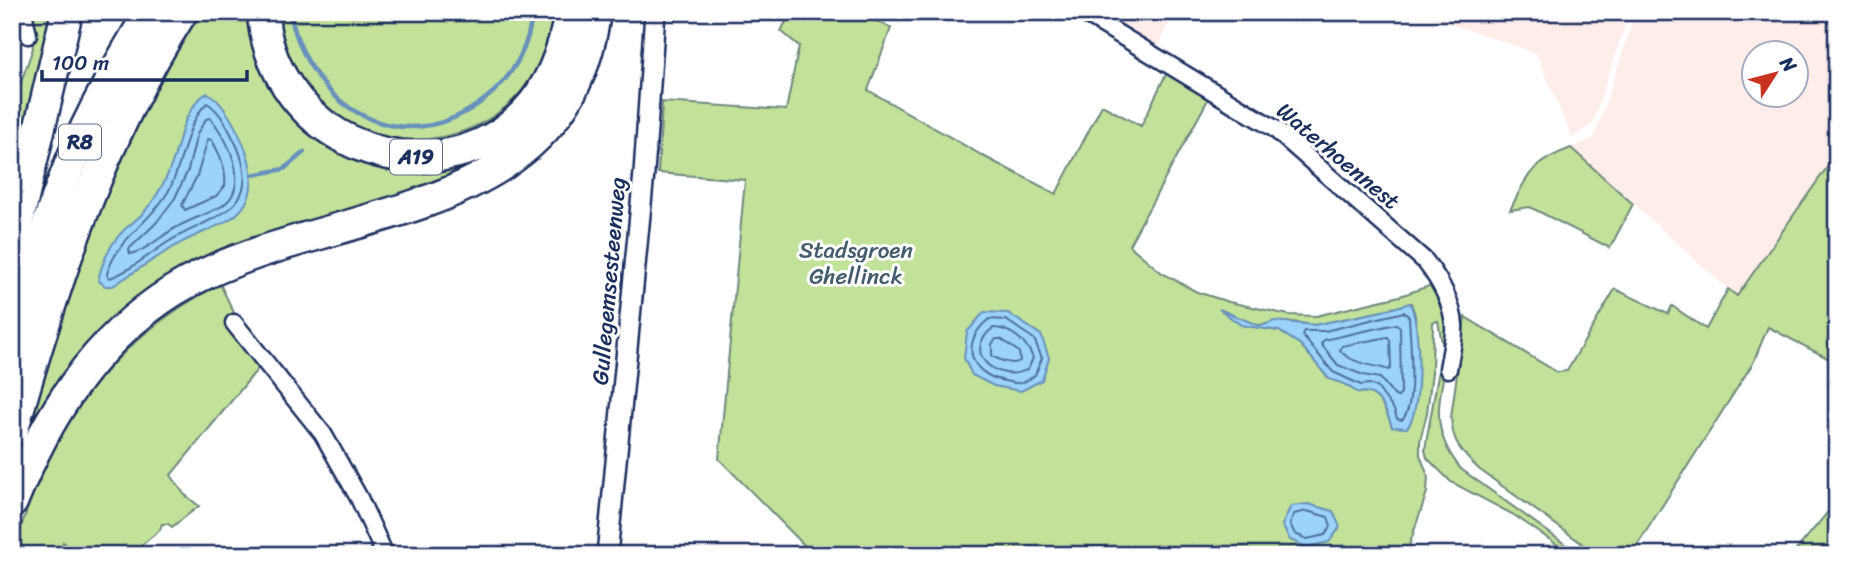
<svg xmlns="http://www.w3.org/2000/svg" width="1849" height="567" font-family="Sriracha,sans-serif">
  <rect width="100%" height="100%" fill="#fff"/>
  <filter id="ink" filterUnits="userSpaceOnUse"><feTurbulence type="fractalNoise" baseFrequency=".0143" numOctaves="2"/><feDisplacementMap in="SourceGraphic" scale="14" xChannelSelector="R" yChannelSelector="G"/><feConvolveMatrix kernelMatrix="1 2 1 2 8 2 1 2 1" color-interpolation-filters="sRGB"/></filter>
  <g filter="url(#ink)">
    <g fill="#ffedea" fill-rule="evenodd">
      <polygon points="1093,12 1175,12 1164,32 1159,49"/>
      <polygon points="1416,12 1629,12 1592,125 1572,138 1536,53"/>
      <path d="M1636 12H1837V169L1828 166 1736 296 1571 148 1594 138ZM1755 52H1797V94H1755Z"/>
    </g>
    <g fill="#c2e199" stroke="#6e887c" stroke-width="2" fill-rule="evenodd">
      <polygon points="28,12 52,12 12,189 12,84 20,85 33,48"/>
      <path d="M200 12H250L322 141 506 147 444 182 208 258 23 444C63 293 113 142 200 12Z"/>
      <path d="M279 12H553C535 182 295 182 279 12Z"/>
      <path d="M791 12H859L891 28 868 90 985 157 1056 194 1102 105 1141 126 1169 68 1211 94 1129 245 1162 273 1197 292 1229 302 1289 315 1316 316 1400 296 1432 285C1437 298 1445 312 1447 327 1452 384 1418 416 1461 469L1580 555H1572L1514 515 1451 482 1427 458 1425 450 1427 437 1443 348 1438 321 1433 322 1432 372 1427 413 1420 441V455L1428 476 1427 492 1406 555H814L719 459 745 180 658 173 662 102 786 110 799 46 781 31ZM1411 303 1415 315 1417 392 1392 427C1387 411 1378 388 1359 393L1342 383 1329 379 1301 345 1279 331 1241 325 1224 312 1257 325 1292 322 1314 325 1383 311Z"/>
      <path d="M1571 148 1633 204 1610 248 1530 207 1510 210C1529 173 1531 163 1571 148Z"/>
      <path d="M1828 166 1837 169V363L1768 327 1753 363 1631 555H1598L1480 470C1462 454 1452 442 1451 417L1465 317 1557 372 1567 371 1615 289 1668 314 1672 306 1706 329 1728 289 1737 296Z"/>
      <path d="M220 284 260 366 171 475 184 494 199 506 172 527 168 524H162L160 530 132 553V555H77L63 542 57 555H12C49 431 103 345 220 284Z"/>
      <polygon points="1837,501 1837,555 1792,555"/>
    </g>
    <g fill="#9bd3fa" stroke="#6891bc" stroke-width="2">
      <path d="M208 93C224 103 235 125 242 141 254 168 259 201 230 219 214 229 194 235 177 245 155 258 134 272 113 286H105L99 281V276C104 258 111 242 125 229 132 223 139 218 145 211 165 187 174 162 181 133 184 121 196 97 208 93Z"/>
      <path d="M1410 303C1421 325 1423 410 1407 428L1392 427C1387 411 1378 388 1359 393L1342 383 1329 379 1301 345 1279 331 1241 325 1219 309 1257 325H1264L1274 321 1314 325 1383 311Z"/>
      <polygon points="984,312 1008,313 1041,335 1049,358 1042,380 1021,391 994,386 972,375 964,358 967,332"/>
      <polygon points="1308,504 1333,511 1340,527 1329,542 1307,547 1290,540 1282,525 1291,506"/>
    </g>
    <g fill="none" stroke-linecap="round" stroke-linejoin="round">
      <g stroke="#4e719c" stroke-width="2">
        <path d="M207 103C221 111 230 132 237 146 265 212 211 215 168 242 152 252 126 274 109 278L107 274C117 238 150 223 168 192 184 163 185 124 207 103Z"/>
        <path d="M210 118C228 138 252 186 222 206 208 214 191 219 177 227 162 235 146 251 130 254L129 249 156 223 175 198 188 170 197 134 206 119Z"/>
        <path d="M208 139 212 140C220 155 227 169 225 186L216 196 185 210 182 205 197 176Z"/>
        <path d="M1404 312 1409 317C1410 339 1417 406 1402 420L1397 419 1394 410 1377 387 1369 384 1361 385 1333 372 1302 335 1304 331H1325Z"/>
        <path d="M989 319 1006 320 1034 339 1042 358 1035 375C1031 378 1025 382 1021 383 1016 384 1009 382 1005 381 968 374 960 342 989 319Z"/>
        <polygon points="1396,324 1400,327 1401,394 1398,397 1395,396 1380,378 1363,375 1338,365 1321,344 1324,340"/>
        <path d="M993 328C1011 328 1027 342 1033 358L1028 369C1000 385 959 354 993 328Z"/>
        <path d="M1388 337 1390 340 1391 367 1389 370C1374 365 1349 363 1340 350L1342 346Z"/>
        <path d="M996 339H1001L1019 352 1020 361C1012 366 1000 360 992 356V344Z"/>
        <polygon points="1307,511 1328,517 1331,526 1325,535 1307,539 1295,534 1290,524 1294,514"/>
      </g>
      <g stroke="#6891bc" stroke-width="4.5">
        <path d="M290 12C309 108 402 164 485 99 512 78 530 47 532 12"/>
        <polyline points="252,175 284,169 304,152"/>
      </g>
      <g stroke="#1b2f5e" stroke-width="21">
        <g id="minor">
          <polyline points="23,12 28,35"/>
          <path d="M1082 12 1275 129 1425 261C1439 279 1452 301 1454 325 1455 339 1450 355 1448 369"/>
          <polyline points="234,323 323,434 359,498 385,555"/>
        </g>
      </g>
      <g stroke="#1b2f5e" stroke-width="24">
        <polyline id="tertiary" points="607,555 644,173 655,12"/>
      </g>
      <g stroke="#1b2f5e" stroke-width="35">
        <g id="motorway">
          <path d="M263 12C264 39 274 66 288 87 340 166 457 183 525 113 552 85 564 50 570 12"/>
          <polyline points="12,245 67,12"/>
          <path d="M12 336C29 278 48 220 70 164 91 111 121 61 150 12"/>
          <path d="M12 432C53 287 100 140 182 12"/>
          <path d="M12 502C47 416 93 341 173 291 319 201 567 233 595 12"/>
        </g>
      </g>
      <use href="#minor" stroke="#fff" stroke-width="16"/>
      <use href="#tertiary" stroke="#fff" stroke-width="19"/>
      <use href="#motorway" stroke="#fff" stroke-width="30"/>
    </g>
  </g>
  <g text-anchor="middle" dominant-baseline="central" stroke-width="6" stroke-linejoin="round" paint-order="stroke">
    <g fill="#fff" stroke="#5f6d8e" stroke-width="2">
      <rect x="59" y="124.5" width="42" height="35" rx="5"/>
      <rect x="390" y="139.5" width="52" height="35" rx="5"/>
    </g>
    <g font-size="21" font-weight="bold" fill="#1b2f5e">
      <text x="80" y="142">R8</text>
      <text x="416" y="157">A19</text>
    </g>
    <g font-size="23" fill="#1b2f5e" stroke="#fff">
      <text transform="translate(1338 156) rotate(40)">Waterhoennest</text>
      <text transform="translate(609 281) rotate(-85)">Gullegemsesteenweg</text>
    </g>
    <g font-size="23" fill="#455c6d" stroke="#fff">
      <text x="856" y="250">Stadsgroen<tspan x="856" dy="26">Ghellinck</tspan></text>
    </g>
  </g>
  <rect width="1849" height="567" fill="none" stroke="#fff" stroke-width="42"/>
  <rect x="21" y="21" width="1807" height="525" fill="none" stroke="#1b2f5e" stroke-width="2.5" filter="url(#ink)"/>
  <g transform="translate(1775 74) rotate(54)"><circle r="33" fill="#ffffff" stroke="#a4acbf" stroke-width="2"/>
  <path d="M0-5L12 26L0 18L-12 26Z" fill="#c8321e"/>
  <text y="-10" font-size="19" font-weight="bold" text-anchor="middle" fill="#1b2f5e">N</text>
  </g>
  <path d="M42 70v10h205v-10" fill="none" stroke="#1b2f5e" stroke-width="3.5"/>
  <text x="52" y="70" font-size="21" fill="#1b2f5e" stroke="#ffffff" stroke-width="5" paint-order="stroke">100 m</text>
</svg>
